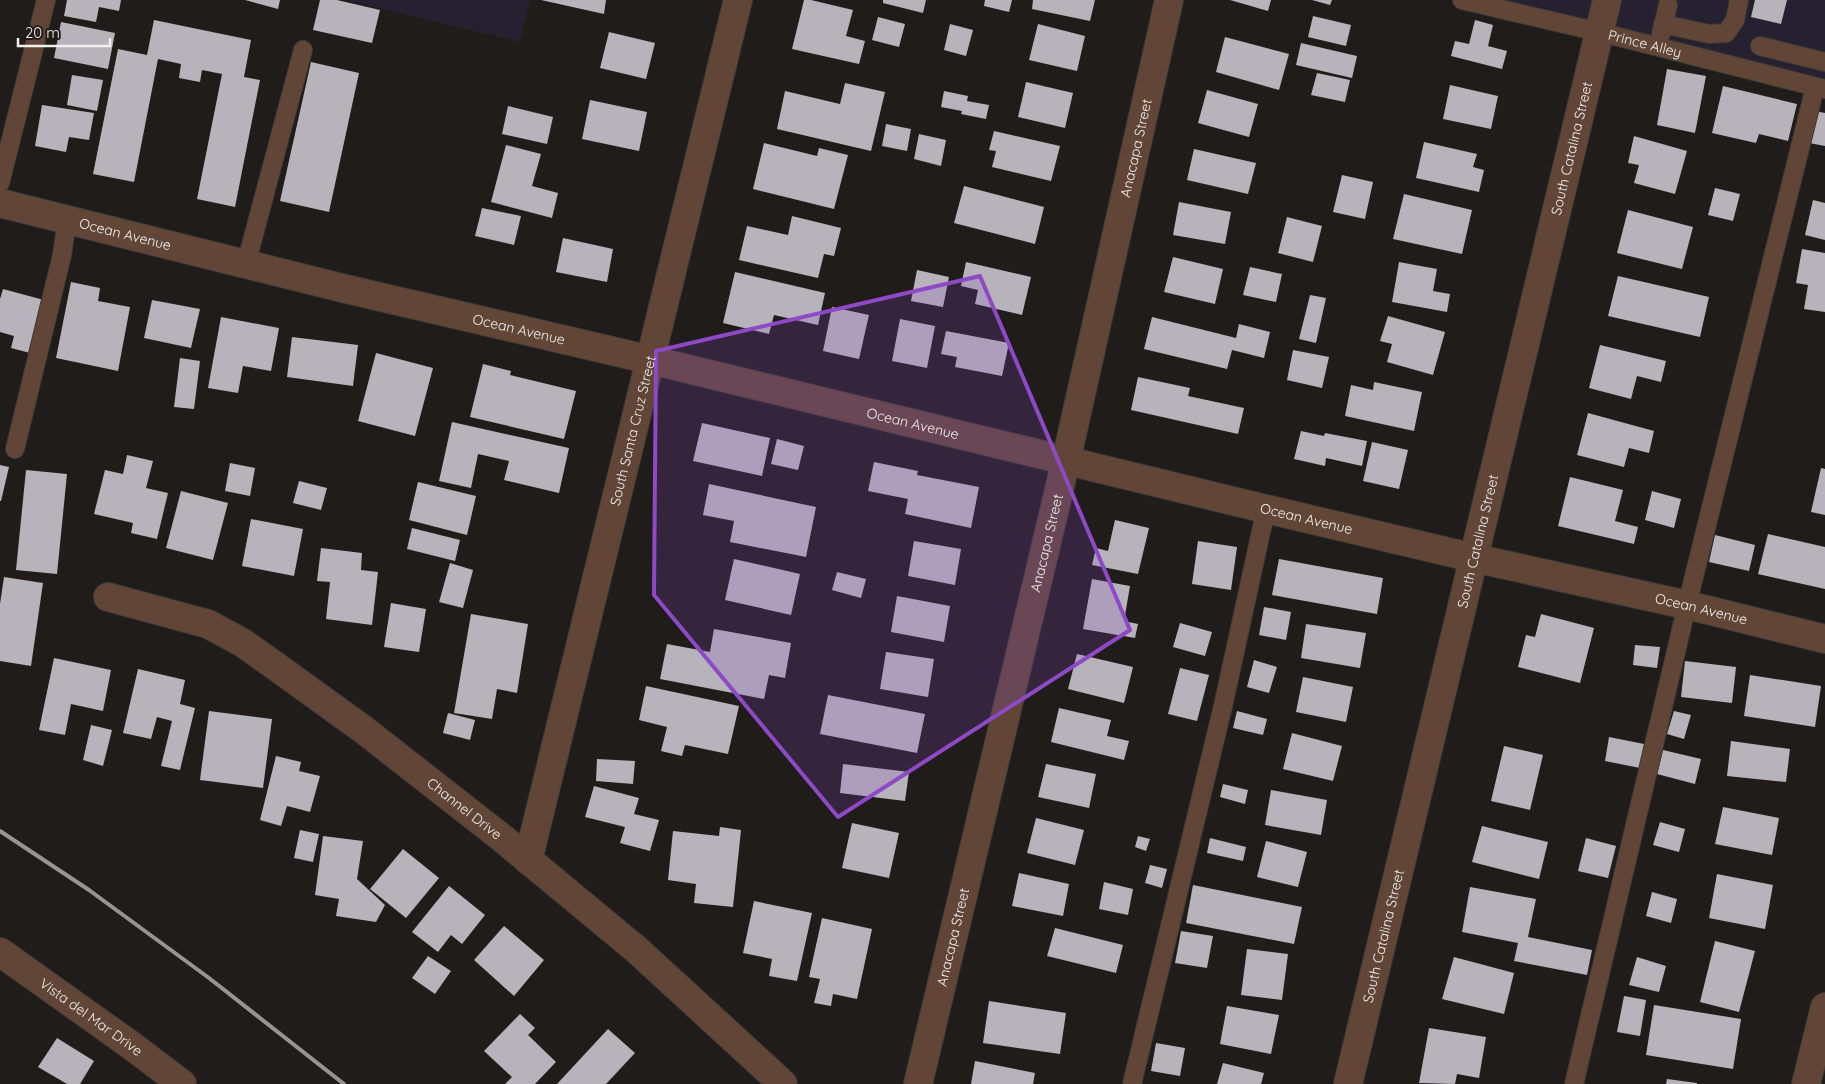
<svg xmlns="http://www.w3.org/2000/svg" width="1825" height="1084" font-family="Quicksand,sans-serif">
  <rect width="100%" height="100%" fill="#201c19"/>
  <g fill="#262130">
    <polygon points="346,0 530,0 520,42"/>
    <polygon points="1462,0 1825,0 1825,89"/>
  </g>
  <g fill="#b6b4ba">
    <polygon points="67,0 121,0 119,11 99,7 96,22 64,16"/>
    <polygon points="245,0 280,0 278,9"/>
    <polygon points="320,0 337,0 380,10 372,43 313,30"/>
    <polygon points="541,0 606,0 604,14"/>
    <polygon points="804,0 811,0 853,10 846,36 865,41 859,64 792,49"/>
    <polygon points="883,0 926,0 923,13 883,3"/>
    <polygon points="985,0 1012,0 1009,12 984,6"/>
    <polygon points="1033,0 1095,0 1090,21 1032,9"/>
    <polygon points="1230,0 1271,0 1268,11"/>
    <polygon points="1312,0 1332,0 1330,5"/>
    <polygon points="1755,0 1787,0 1781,24 1751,17"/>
    <polygon points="1313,16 1351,25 1346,46 1308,37"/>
    <polygon points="878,17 905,24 899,47 872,40"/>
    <polygon points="154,20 251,40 244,77 260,80 235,207 197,199 222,74 202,70 200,82 179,78 181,64 158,59 134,182 93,174 118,49 147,55"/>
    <polygon points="1475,20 1493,25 1488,46 1507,51 1502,69 1451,56 1455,41 1469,44"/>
    <polygon points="61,22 115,33 108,69 54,58"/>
    <polygon points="950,24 973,30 966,56 944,50"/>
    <polygon points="1038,24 1085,36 1077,71 1029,60"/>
    <polygon points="609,32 655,43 646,79 600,68"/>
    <polygon points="1225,37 1289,54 1279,90 1216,72"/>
    <polygon points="1301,43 1357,56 1352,78 1296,65"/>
    <polygon points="311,62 359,73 329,212 280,201"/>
    <polygon points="1667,69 1706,76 1695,133 1657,125"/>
    <polygon points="1317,73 1350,80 1345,102 1311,95"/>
    <polygon points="72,75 103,80 97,111 67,105"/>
    <polygon points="1026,82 1073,93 1065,128 1018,117"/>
    <polygon points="845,83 885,92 871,151 777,129 785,91 840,104"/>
    <polygon points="1450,85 1498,96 1491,129 1443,119"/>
    <polygon points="1723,86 1797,104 1788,141 1759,134 1756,143 1712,133"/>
    <polygon points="1207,90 1258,104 1249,137 1198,123"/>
    <polygon points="944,91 968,96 967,101 989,105 986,119 961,114 962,111 941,107"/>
    <polygon points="590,100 647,112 639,151 582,139"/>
    <polygon points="42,105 94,113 89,140 69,137 66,152 35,146"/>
    <polygon points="508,106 553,117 547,144 502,134"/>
    <polygon points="1815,111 1825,113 1825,146 1809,143"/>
    <polygon points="886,124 911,129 907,151 882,146"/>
    <polygon points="994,131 1060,146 1051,181 992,167 996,151 989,150"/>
    <polygon points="919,134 946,140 941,166 914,159"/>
    <polygon points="1634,136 1687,151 1675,194 1634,183 1639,165 1628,163"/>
    <polygon points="1424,142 1477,154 1473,167 1484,170 1479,192 1416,178"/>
    <polygon points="764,143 817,156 819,148 848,155 834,209 753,189"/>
    <polygon points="506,145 541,154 532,186 558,193 552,218 491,202"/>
    <polygon points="1194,149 1256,163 1248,194 1187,180"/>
    <polygon points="1342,175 1373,182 1365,219 1333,212"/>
    <polygon points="964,186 1044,207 1035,244 954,223"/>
    <polygon points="1715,188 1740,194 1733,221 1708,215"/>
    <polygon points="1404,194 1472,210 1462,254 1393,239"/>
    <polygon points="1813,200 1825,203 1825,240 1805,235"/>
    <polygon points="1179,202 1231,212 1225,244 1173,235"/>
    <polygon points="482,208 521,216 514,245 475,236"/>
    <polygon points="1628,210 1693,227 1682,269 1617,253"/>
    <polygon points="792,216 841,228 834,256 824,254 818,278 739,260 747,226 788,235"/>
    <polygon points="1287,217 1322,226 1313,262 1278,253"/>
    <polygon points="563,238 613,249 607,282 556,272"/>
    <polygon points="1802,249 1825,253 1825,312 1804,309 1808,285 1796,283"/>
    <polygon points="1173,257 1223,269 1215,304 1164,292"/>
    <polygon points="966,262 1031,277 1022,315 975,304 978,290 961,286"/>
    <polygon points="1399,262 1437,269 1433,291 1450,294 1447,312 1392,302"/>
    <polygon points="1250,267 1282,274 1276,302 1243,295"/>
    <polygon points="917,270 949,277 943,307 911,301"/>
    <polygon points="735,272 825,293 818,325 774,315 769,334 723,323"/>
    <polygon points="1618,276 1709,297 1700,337 1608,316"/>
    <polygon points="71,282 100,288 98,301 130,307 118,371 56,358"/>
    <polygon points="3,289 44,300 30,353 11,348 14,336 0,332 0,299"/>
    <polygon points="1310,295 1326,298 1316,343 1299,339"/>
    <polygon points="152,300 200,309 191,348 144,338"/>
    <polygon points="832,307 869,315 859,359 823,351"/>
    <polygon points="1388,316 1445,332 1433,375 1387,362 1392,344 1380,341"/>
    <polygon points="221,317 279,328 271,371 243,366 238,393 208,388"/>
    <polygon points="1152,317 1236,338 1239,324 1270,332 1264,358 1232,350 1227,369 1144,349"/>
    <polygon points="900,319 935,326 927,368 892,361"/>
    <polygon points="946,331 1009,343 1002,376 955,367 957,357 941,354"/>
    <polygon points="292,337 358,345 353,386 287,377"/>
    <polygon points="1600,345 1666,361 1661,382 1637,376 1631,399 1589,388"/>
    <polygon points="1293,350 1329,357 1322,388 1287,380"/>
    <polygon points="376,353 433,368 415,436 358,421"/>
    <polygon points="180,358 200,361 194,409 174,407"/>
    <polygon points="483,364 511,371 510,375 576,391 564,439 470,417"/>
    <polygon points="1138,377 1190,388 1188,396 1244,408 1238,434 1131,410"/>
    <polygon points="1374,382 1422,392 1414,431 1345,416 1351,385 1373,390"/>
    <polygon points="1588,413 1654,431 1649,453 1629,448 1624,467 1577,455"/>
    <polygon points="452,422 569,448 559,493 504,480 509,461 478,454 471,488 439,481"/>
    <polygon points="702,423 770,438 762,476 693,461"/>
    <polygon points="1301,431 1324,436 1325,433 1367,441 1362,466 1326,458 1325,466 1294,459"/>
    <polygon points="777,439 804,446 798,470 771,464"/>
    <polygon points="1372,442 1408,450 1399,489 1363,481"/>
    <polygon points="127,455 153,461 146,488 168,493 157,539 131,533 133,523 94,514 105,470 123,474"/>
    <polygon points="874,462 918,471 917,475 979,487 971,528 905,514 908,499 868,491"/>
    <polygon points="230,463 255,468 250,496 225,491"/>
    <polygon points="0,465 9,467 1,501 0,501"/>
    <polygon points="1821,468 1825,469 1825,515 1811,512"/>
    <polygon points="26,470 67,474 57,574 16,570"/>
    <polygon points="1570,477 1623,490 1615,521 1638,527 1634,544 1558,526"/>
    <polygon points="299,481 327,488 321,510 293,503"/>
    <polygon points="418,482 476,496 467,535 409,520"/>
    <polygon points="709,484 816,507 806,557 730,542 734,521 703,515"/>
    <polygon points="181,491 228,503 213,560 166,548"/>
    <polygon points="1652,491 1681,499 1674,528 1645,520"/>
    <polygon points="251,519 303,529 294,576 242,566"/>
    <polygon points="1115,520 1149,528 1138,574 1092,565 1096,548 1108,551"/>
    <polygon points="412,528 460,540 455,561 407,549"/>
    <polygon points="1768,534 1825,547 1825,589 1758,574"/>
    <polygon points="1715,535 1755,545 1749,571 1709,562"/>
    <polygon points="914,541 961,549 955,585 908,576"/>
    <polygon points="1198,541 1237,547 1231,590 1192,584"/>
    <polygon points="321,548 362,553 361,570 378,572 372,625 326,619 330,582 317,581"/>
    <polygon points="734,559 800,574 791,615 725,600"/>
    <polygon points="1279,559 1383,578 1377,614 1272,595"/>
    <polygon points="450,563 473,570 463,608 439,602"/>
    <polygon points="837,572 866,579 861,598 832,590"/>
    <polygon points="4,577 43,583 31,666 0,661 0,604"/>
    <polygon points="1092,579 1130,586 1124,621 1138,624 1135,638 1083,629"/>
    <polygon points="897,596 950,606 944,642 891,632"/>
    <polygon points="391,603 426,609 419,652 384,647"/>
    <polygon points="1264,607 1291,612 1286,640 1259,635"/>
    <polygon points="471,614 528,624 517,693 497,689 492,719 454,713"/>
    <polygon points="1541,614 1594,628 1580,683 1518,667 1526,635 1535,637"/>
    <polygon points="1180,623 1212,632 1205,656 1173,647"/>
    <polygon points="1306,624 1366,633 1360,668 1301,658"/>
    <polygon points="714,629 791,643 785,678 769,675 764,699 660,679 667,644 710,652"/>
    <polygon points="1635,645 1660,647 1657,668 1633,665"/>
    <polygon points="886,652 934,659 928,697 880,689"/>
    <polygon points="1077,654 1133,667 1124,703 1068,689"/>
    <polygon points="54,658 111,670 103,711 71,704 65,735 39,730"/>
    <polygon points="1254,660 1277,667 1269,693 1247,687"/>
    <polygon points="1685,661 1736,667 1732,703 1681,697"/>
    <polygon points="1180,668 1209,675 1197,721 1168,714"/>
    <polygon points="138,669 185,680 180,704 195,708 180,770 161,766 172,721 157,717 151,739 123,733"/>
    <polygon points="1750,675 1821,686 1815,727 1744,716"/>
    <polygon points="1303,677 1353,687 1346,722 1296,712"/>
    <polygon points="646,686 739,706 728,754 685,745 682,756 661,751 667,727 639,720"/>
    <polygon points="828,695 925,714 917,753 820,734"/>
    <polygon points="1059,708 1111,720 1107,736 1129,741 1124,760 1051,742"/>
    <polygon points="209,711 272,719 263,788 200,780"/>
    <polygon points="1237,711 1267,719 1263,735 1233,728"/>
    <polygon points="1674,711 1691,715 1684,739 1667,734"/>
    <polygon points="448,713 475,720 470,740 443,733"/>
    <polygon points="91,725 112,730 103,766 83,760"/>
    <polygon points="1292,733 1342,746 1333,781 1283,769"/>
    <polygon points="1609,737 1644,744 1640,768 1605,761"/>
    <polygon points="1731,741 1790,749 1786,782 1727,776"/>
    <polygon points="1504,746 1543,755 1530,810 1491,801"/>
    <polygon points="1663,750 1701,759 1695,784 1657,774"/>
    <polygon points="276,756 301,762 299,771 320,776 310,812 287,806 281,826 260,820"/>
    <polygon points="597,759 635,761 633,784 596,781"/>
    <polygon points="843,764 909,772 905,801 840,793"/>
    <polygon points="1046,764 1096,774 1089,808 1038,797"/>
    <polygon points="1223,784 1248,790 1245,804 1220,797"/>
    <polygon points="594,786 639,798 634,814 659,820 650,851 620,843 625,827 585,817"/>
    <polygon points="1271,790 1327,800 1321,835 1265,825"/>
    <polygon points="1723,807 1779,818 1772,855 1715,844"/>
    <polygon points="1036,818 1084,830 1075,865 1027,853"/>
    <polygon points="1660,822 1685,829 1679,852 1653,845"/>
    <polygon points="852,823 899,833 889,878 842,868"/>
    <polygon points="1482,826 1548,842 1539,879 1472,862"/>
    <polygon points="720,827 741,830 733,907 694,903 696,884 668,880 673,831 719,836"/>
    <polygon points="300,830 319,834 313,862 294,858"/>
    <polygon points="323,836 363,841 357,879 385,905 376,922 336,916 339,899 315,895"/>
    <polygon points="1138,836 1150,839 1146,851 1135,847"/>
    <polygon points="1210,838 1246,847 1243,861 1207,853"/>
    <polygon points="1586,838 1616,846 1608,878 1578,871"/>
    <polygon points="1266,841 1307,852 1298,887 1257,877"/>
    <polygon points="403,849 439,878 406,918 370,889"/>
    <polygon points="1150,865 1167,869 1162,888 1145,883"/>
    <polygon points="1019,873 1069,884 1063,916 1012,906"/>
    <polygon points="1717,874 1773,885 1765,929 1709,918"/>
    <polygon points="1104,882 1133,889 1128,915 1099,909"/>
    <polygon points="1193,885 1302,907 1294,944 1186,923"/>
    <polygon points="449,886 485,915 462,944 451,935 438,952 412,932"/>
    <polygon points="1470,887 1536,899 1528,937 1592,950 1587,975 1514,961 1518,943 1462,932"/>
    <polygon points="1652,892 1677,899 1671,923 1646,916"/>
    <polygon points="754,901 812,913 797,981 769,976 772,959 743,953"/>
    <polygon points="822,918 872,929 857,999 833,994 831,1006 814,1003 820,979 809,977"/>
    <polygon points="504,926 544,960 514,996 474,960"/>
    <polygon points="1055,928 1123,945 1116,973 1047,956"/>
    <polygon points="1181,931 1213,936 1207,968 1175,963"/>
    <polygon points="1715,941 1755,951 1739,1012 1700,1002"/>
    <polygon points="1247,949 1288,954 1282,1000 1241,995"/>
    <polygon points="428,956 451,971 435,994 412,978"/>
    <polygon points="1454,957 1514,973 1504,1014 1442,999"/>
    <polygon points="1637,957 1666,966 1659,992 1629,985"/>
    <polygon points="1624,996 1646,1000 1640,1036 1617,1032"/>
    <polygon points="989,1001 1066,1013 1060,1054 983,1043"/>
    <polygon points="1654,1005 1741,1019 1733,1069 1646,1055"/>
    <polygon points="1227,1006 1279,1015 1271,1054 1220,1044"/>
    <polygon points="520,1014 535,1028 528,1035 556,1062 535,1084 505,1084 512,1077 484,1051"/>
    <polygon points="1429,1028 1486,1037 1479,1078 1457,1074 1455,1084 1419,1083"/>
    <polygon points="608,1029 635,1053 606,1084 557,1084"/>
    <polygon points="57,1038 94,1061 80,1084 67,1084 38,1067"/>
    <polygon points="1156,1043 1185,1048 1180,1076 1151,1071"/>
    <polygon points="975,1061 1035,1073 1033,1084 971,1084"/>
    <polygon points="1223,1063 1264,1073 1261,1084 1217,1084"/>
    <polygon points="1667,1079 1697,1083 1697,1084 1666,1084"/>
  </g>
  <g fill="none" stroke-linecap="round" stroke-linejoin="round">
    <g stroke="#3d3a37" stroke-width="20">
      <g id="lane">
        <path id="s1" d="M1462 0 1599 32 1825 89"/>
        <polyline points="1663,24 1709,34 1726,33 1735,20 1739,0"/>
        <polyline points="1661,34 1668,5"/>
        <polyline points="1760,46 1825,62"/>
        <polyline points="0,183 46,0"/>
        <polyline points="246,264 303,50"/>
        <polyline points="15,449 62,255 67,220"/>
        <polyline points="1132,1084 1223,706 1266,509"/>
        <polyline points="1574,1084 1687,605 1815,87"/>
      </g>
    </g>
    <g stroke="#3d3a37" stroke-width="30">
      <g id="street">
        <path id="s2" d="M0 203 346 289 651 360 1266 509 1474 558 1687 605 1825 639"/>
        <path id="s3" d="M108 597 208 624 243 643 274 665 364 730 502 838 637 950 783 1084"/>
        <path id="s4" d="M528 860 738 0"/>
        <path id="s5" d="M0 952 132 1046 182 1084"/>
        <path id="s6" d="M918 1084 1066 461 1169 0"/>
        <path id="s7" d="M1348 1084 1607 0"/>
        <polyline points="1806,1084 1825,1007"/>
      </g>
    </g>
    <use href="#lane" stroke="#614637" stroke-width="18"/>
    <use href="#street" stroke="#614637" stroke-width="28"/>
    <polyline stroke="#979491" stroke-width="4" points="0,831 89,890 209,978 344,1084"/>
  </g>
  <path fill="#8d49c6" fill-opacity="0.2" stroke="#8d49c6" stroke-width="4" stroke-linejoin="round" d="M980 276 1130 630 838 817 654 595 656 351Z"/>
  <g text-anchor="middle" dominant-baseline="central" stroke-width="5" stroke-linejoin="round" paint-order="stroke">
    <g font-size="14" fill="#f2efed" stroke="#201c19">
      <text stroke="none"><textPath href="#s1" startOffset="188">Prince Alley</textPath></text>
      <text stroke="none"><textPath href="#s6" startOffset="961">Anacapa Street</textPath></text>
      <text stroke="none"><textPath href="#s7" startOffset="962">South Catalina Street</textPath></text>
      <text stroke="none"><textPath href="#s2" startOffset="129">Ocean Avenue</textPath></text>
      <text stroke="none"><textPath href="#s2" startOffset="534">Ocean Avenue</textPath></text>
      <text stroke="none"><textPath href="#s2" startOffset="939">Ocean Avenue</textPath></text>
      <text stroke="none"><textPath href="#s4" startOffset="442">South Santa Cruz Street</textPath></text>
      <text stroke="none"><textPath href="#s2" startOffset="1344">Ocean Avenue</textPath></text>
      <text stroke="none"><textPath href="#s7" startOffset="558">South Catalina Street</textPath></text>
      <text stroke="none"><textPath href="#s6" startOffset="556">Anacapa Street</textPath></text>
      <text stroke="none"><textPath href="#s2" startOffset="1749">Ocean Avenue</textPath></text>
      <text stroke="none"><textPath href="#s3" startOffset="420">Channel Drive</textPath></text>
      <text stroke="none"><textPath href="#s7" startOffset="152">South Catalina Street</textPath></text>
      <text stroke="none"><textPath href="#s6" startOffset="151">Anacapa Street</textPath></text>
      <text stroke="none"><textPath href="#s5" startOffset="112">Vista del Mar Drive</textPath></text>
    </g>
  </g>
  <path d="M18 38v8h92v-8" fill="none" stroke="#f2efed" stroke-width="2.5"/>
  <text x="25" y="38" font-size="15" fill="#f2efed" stroke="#201c19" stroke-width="4" paint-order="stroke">20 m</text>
</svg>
